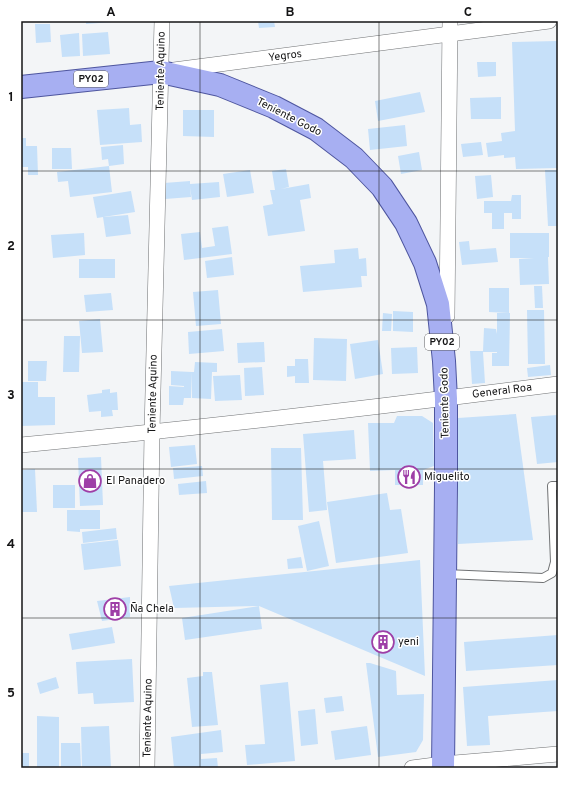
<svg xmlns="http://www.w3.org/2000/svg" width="579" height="789" font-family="Overpass,sans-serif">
  <rect width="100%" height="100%" fill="#f3f5f7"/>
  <g fill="#c6e0f9">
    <polygon points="86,21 112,21 112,22 86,24"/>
    <polygon points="258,21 274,21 275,27 259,28"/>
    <polygon points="35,24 50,24 51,42 36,43"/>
    <polygon points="108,32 110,54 83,56 82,34"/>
    <polygon points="79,33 80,56 62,57 60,35"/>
    <polygon points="558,41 558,168 516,169 515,157 504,158 504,155 488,157 486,143 502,141 501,133 515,131 512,42"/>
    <polygon points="477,62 496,62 496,76 478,77"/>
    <polygon points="420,92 425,112 378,121 375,101"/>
    <polygon points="501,97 501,119 471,119 470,98"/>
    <polygon points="129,108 130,125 141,124 142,142 100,145 97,110"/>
    <polygon points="183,110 214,110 214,137 183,136"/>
    <polygon points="405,125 407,146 370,150 368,129"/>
    <polygon points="21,138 26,138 26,146 37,146 38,175 28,175 28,167 21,167"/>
    <polygon points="481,142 483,155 463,157 461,144"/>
    <polygon points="123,145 124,164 109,166 108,159 102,160 101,147"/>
    <polygon points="52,148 71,148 72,169 52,169"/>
    <polygon points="419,152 422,170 401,174 398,156"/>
    <polygon points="109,166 112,192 70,197 68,181 58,182 57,172"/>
    <polygon points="286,169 289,187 281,189 309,184 311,198 300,200 305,231 268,236 263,206 273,204 270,190 275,190 272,171"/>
    <polygon points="250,170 254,193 227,197 223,174"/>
    <polygon points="545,170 558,170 558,226 548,226"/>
    <polygon points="491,175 493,197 477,199 475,176"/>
    <polygon points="190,181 190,184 219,182 220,197 192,200 190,187 191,197 165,199 164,183"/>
    <polygon points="131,191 135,212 97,218 93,197"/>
    <polygon points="512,195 521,195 521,219 512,219 512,213 504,213 504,229 492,229 492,213 484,213 484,201 511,201"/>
    <polygon points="128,215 131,234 106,237 103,217"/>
    <polygon points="228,226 232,254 184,260 181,234 200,232 202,248 215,246 212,228"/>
    <polygon points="84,233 85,255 53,258 51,235"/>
    <polygon points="510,233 549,233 549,257 548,257 549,284 520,285 519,259 534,258 510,258"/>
    <polygon points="469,241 470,250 496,248 498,262 462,265 459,242"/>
    <polygon points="358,248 359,259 366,258 367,276 361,276 362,287 303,292 300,266 335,263 334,250"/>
    <polygon points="232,257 234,275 207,278 205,261"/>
    <rect x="79" y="259" width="36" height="19"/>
    <polygon points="534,286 542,286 543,308 535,308"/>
    <polygon points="489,288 509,288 509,313 489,312"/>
    <polygon points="218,290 221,324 196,326 193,292"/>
    <polygon points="111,293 113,310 86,312 84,295"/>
    <polygon points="527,310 544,310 545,364 528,364"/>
    <polygon points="393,311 413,312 413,332 393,331"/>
    <polygon points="383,313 392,314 391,331 382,331"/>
    <polygon points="497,313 510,313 509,366 492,366 492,353 497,353 497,352 483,352 485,383 472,384 470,351 483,351 484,328 496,329 497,334"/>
    <polygon points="100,319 103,352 82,353 79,321"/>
    <polygon points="222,329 224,351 189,354 188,332"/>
    <polygon points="64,336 80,336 79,372 63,372"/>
    <polygon points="314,338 347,339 346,381 313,380"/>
    <polygon points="378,340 383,374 355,379 350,344"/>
    <polygon points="264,342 265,362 238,363 237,343"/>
    <polygon points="417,347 418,373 392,374 391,348"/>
    <polygon points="295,359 308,359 309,383 295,383 295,376 287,377 287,366 295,366"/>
    <polygon points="28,361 47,361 46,381 28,381"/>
    <polygon points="195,362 217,363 217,372 212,372 211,399 192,398 192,372 194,372"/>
    <polygon points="550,365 551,375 528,377 527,368"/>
    <polygon points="262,367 264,395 245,396 244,368"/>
    <polygon points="171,371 192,372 191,398 184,398 183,405 169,405 169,386 184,387 184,386 171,385"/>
    <polygon points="240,375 242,400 215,401 213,376"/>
    <polygon points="21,382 38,382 38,397 55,397 55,425 21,426"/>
    <polygon points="110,389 110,393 117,392 118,410 112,410 113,416 101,417 101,411 89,412 87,395 102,393 102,390"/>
    <polygon points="516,414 533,540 458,544 458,418"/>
    <polygon points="557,415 558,462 537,464 531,417"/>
    <polygon points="397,416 422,416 433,423 434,466 423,470 423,485 395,485 395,470 370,471 368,423 394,423"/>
    <polygon points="354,430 356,459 323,461 327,510 309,512 303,434"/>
    <polygon points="195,445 197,464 171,467 169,447"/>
    <polygon points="271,448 301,448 303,520 272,520"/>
    <polygon points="101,457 103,505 80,506 78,458"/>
    <polygon points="202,466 203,476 174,479 173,468"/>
    <polygon points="35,469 37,512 21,512 21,470"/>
    <polygon points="206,481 207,493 179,495 178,484"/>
    <rect x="53" y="485" width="22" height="23"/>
    <polygon points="387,493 390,510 401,509 408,553 336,563 327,502"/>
    <polygon points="67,510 100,510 100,529 80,529 80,532 67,531"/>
    <polygon points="319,521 329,566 307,571 298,526"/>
    <polygon points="116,528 117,539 83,543 82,532"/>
    <polygon points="118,540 121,566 84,570 81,544"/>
    <polygon points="301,557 303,568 288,569 287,559"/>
    <polygon points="420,560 425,676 259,606 174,608 169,586"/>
    <polygon points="130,597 130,617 102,621 97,601"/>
    <polygon points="259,606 262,629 185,640 182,618"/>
    <polygon points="112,627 115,643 72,650 69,634"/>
    <polygon points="558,635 558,665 466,671 464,642"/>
    <polygon points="132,659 134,702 94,704 93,693 78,694 76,662"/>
    <polygon points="366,663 370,663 396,671 397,695 424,694 423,740 416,752 378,757"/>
    <polygon points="203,672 212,672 218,725 192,727 187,678 203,676"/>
    <polygon points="56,677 59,688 40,694 37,683"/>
    <polygon points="558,680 558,711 488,716 490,745 467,746 463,687"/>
    <polygon points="288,682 295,761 247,765 245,745 265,744 260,685"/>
    <polygon points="342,696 344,711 326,713 324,698"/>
    <polygon points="315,709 318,744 301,746 298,711"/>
    <polygon points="37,716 59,717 59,768 37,768"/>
    <polygon points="109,726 111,768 82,768 81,727"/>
    <polygon points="367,726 371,755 335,760 331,731"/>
    <polygon points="221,730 223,752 201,754 201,759 217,758 218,768 174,768 171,737"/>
    <polygon points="61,743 80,743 81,768 61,768"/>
    <rect x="21" y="753" width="8" height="15"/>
  </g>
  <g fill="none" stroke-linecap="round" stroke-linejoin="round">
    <g stroke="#707274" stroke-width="10">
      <polyline id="lane" points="445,574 543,578 552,573 555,562 552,486 558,486"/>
    </g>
    <g stroke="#707274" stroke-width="16">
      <g id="street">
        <polyline points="174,70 549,21"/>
        <polyline points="447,316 450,21"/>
        <path d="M21 445C200 428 379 407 558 384"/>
        <polyline points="147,768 152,432 162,21"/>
        <polyline points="412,768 443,764 558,754"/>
      </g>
    </g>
    <g stroke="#4e569f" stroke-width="24">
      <polyline id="primary" points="21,87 161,72 220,85 274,107 316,129 354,158 382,187 406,223 425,263 438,304 444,361 446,399 446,486 443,768"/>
    </g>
    <use href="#lane" stroke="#fff" stroke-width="8"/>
    <use href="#street" stroke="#fff" stroke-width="15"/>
    <use href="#primary" stroke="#a7aff2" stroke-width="22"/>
  </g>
  <path fill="none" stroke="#151516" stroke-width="1" stroke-opacity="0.55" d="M200 21V768M379 21V768M21 171H558M21 320H558M21 469H558M21 618H558"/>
  <defs>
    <g id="restaurant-ring" transform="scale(1.15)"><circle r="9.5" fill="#fff" stroke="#9e3fa7" stroke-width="1.5"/><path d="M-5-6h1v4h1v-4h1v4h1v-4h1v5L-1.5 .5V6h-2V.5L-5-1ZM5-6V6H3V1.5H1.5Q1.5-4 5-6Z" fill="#9e3fa7"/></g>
    <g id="shop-ring" transform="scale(1.15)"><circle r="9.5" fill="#fff" stroke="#9e3fa7" stroke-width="1.5"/><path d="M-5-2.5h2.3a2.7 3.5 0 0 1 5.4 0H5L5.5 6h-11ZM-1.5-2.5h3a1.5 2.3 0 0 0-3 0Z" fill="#9e3fa7"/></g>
    <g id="building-ring" transform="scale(1.15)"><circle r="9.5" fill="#fff" stroke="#9e3fa7" stroke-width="1.5"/><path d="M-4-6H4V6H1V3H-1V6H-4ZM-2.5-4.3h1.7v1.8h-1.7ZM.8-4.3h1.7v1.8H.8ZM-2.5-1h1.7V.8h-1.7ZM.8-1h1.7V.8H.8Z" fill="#9e3fa7"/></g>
  </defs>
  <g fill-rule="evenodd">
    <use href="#restaurant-ring" x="409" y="477"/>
    <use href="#shop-ring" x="90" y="481"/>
    <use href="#building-ring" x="115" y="609"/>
    <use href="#building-ring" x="383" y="642"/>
  </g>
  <g text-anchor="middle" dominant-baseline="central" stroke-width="3" stroke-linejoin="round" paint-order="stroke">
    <g fill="#fff" stroke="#5b5b5c" stroke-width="1">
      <rect x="74" y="71" width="34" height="16" rx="3"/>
      <rect x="425" y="334" width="34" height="16" rx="3"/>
    </g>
    <g font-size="10" font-weight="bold" fill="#151516">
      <text x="91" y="79">PY02</text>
      <text x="442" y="342">PY02</text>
    </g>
    <g font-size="11" fill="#151516" stroke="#fff">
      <text transform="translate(285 56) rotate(-7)">Yegros</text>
      <text transform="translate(161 71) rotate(-89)">Teniente Aquino</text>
      <text transform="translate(289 117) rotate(27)">Teniente Godo</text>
      <text transform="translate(502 391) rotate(-7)">General Roa</text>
      <text transform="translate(153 394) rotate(-89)">Teniente Aquino</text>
      <text transform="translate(445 403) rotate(-91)">Teniente Godo</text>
      <text transform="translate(148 718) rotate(-89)">Teniente Aquino</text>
    </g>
    <g font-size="11" fill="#151516" stroke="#fff" text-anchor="start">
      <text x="424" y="477">Miguelito</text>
      <text x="106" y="481">El Panadero</text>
      <text x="130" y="609">Ña Chela</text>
      <text x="398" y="642">yeni</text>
    </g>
  </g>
  <rect width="579" height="789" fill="none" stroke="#ffffff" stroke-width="44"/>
  <rect x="22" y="22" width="535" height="745" fill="none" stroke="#151516" stroke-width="1.5"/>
  <g font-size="13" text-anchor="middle" font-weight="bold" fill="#151516">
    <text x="111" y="16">A</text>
    <text x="290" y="16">B</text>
    <text x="468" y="16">C</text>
    <text x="11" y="101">1</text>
    <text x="11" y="250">2</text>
    <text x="11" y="399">3</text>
    <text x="11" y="548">4</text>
    <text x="11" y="697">5</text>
  </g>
</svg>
